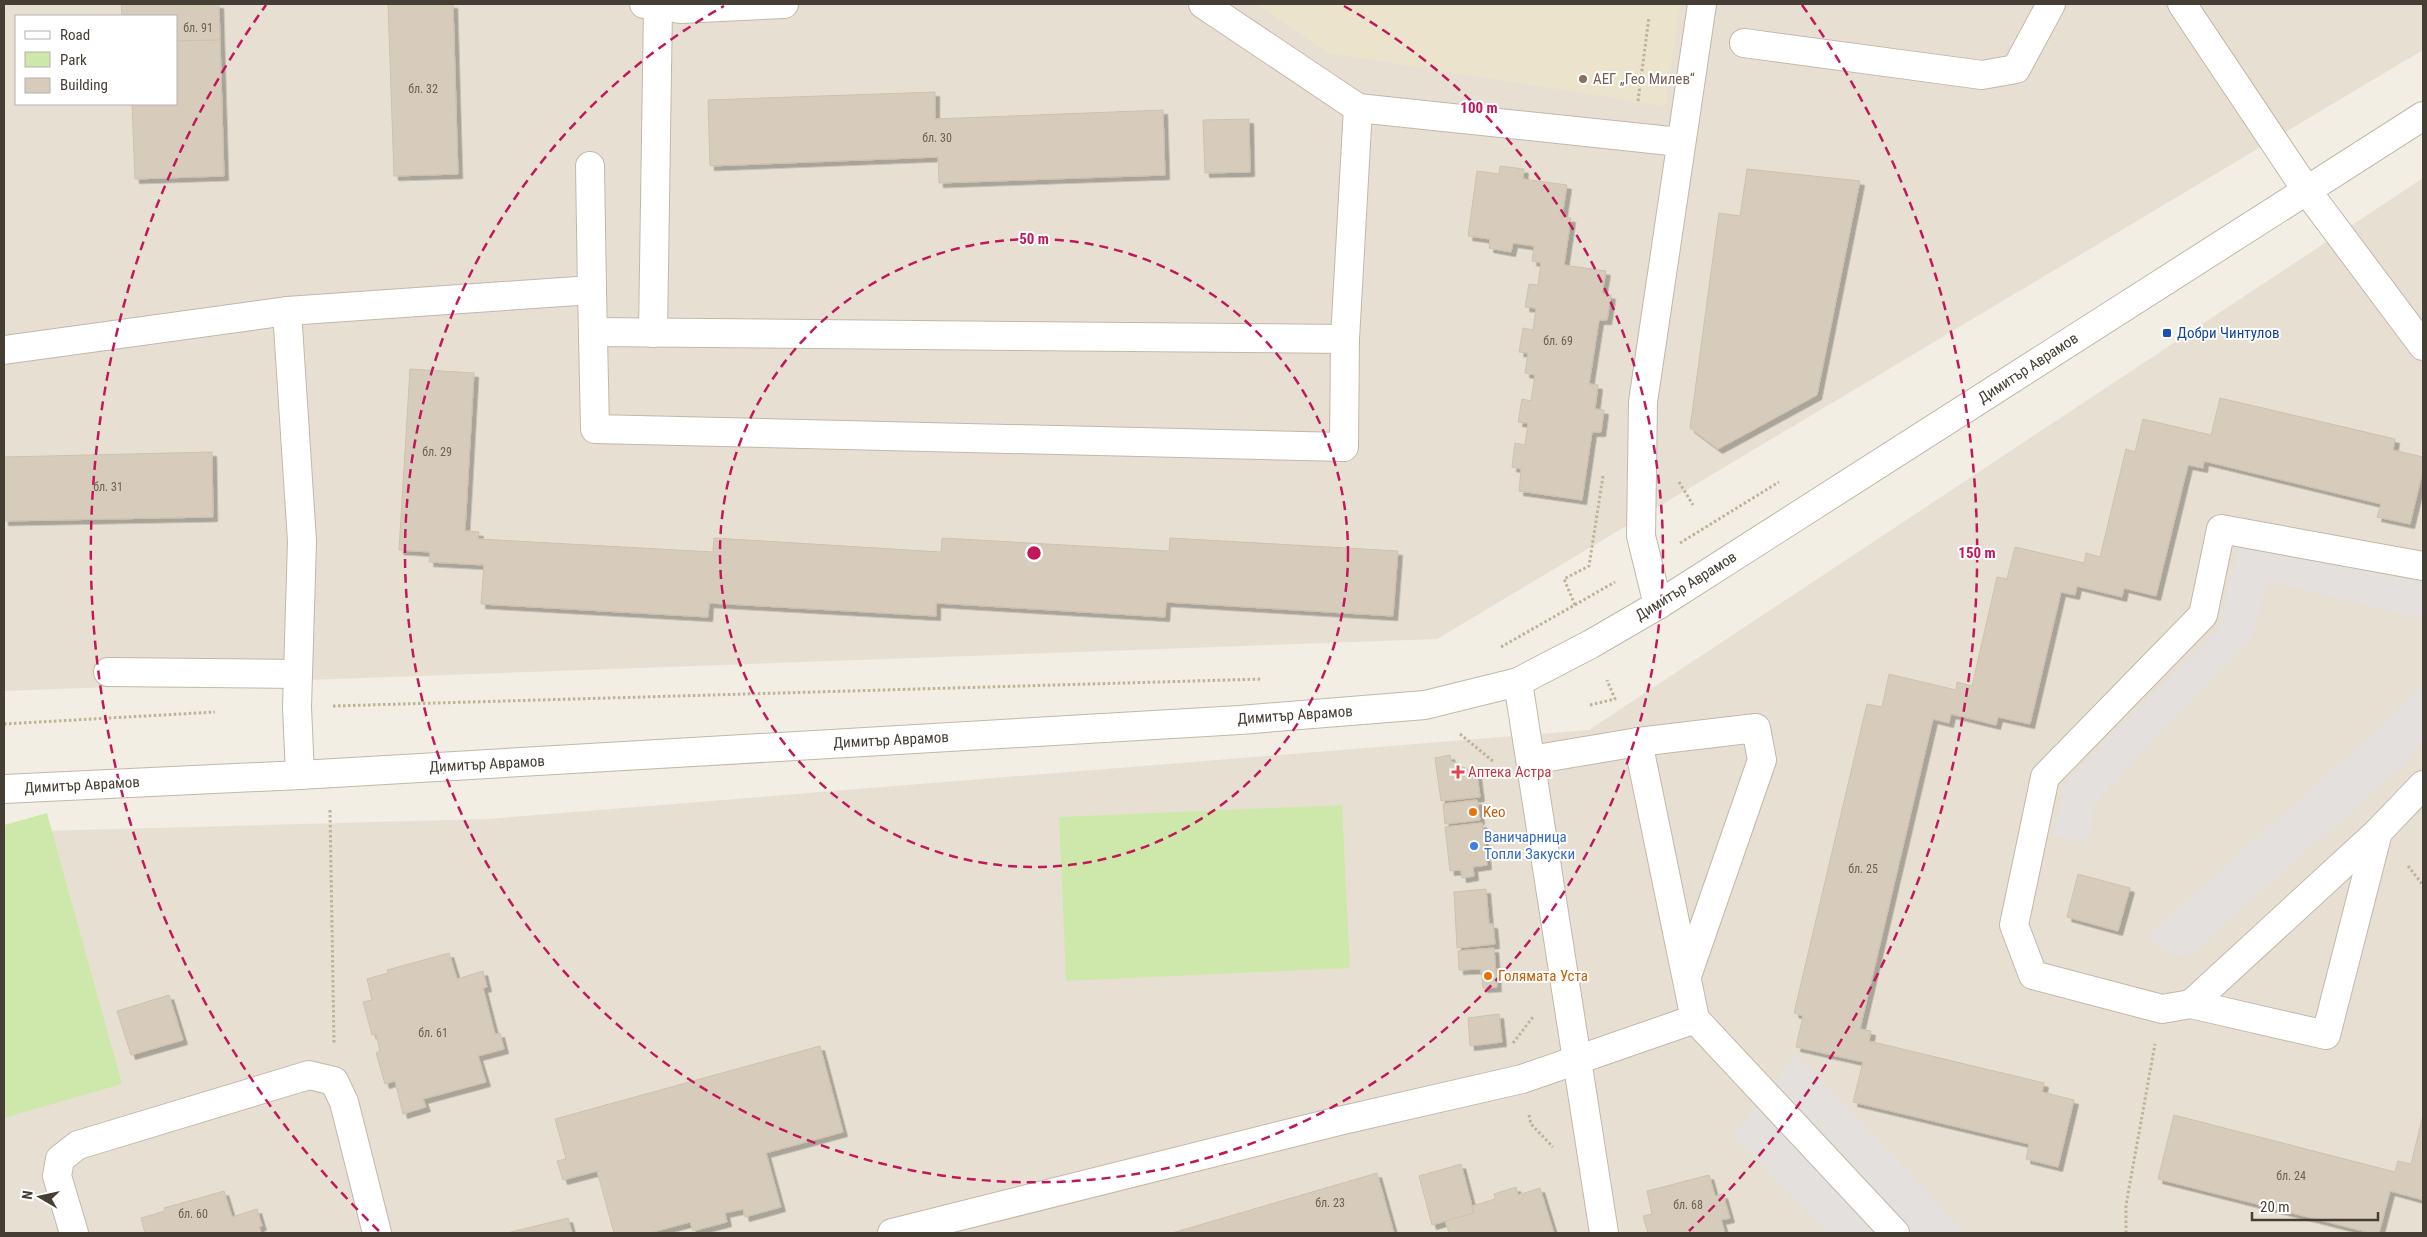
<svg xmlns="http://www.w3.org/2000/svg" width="2427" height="1237" font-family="'Roboto Condensed',sans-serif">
  <defs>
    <filter id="shadow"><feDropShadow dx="4.5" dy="4.5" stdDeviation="0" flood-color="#0004"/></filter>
  </defs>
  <rect width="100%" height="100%" fill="#f2eee4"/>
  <g fill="#e7e0d2" fill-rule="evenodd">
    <path d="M4 4H2423V50L1437 639 4 691ZM16 16H176V104H16Z"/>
    <polygon points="2423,178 2423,1233 4,1233 4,832 487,819 1589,730"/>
  </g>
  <polygon fill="#ece3cd" points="1257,4 1680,4 1665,106 1328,53"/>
  <g fill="#cee8ab">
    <polygon points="1342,805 1350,968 1066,981 1059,817"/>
    <polygon points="47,813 122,1084 4,1118 4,825"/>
  </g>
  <g fill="#e3e0dd">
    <polygon points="2240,543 2423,584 2423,619 2268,581 2252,636 2096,801 2087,843 2054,835 2063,787 2120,726 2218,631"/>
    <polygon points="2423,682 2423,742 2400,768 2192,953 2172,956 2148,936 2388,720"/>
    <polygon points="1796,1055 1966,1233 1828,1233 1733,1135"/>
  </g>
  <g fill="#d7ccbc" stroke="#cfc1ac" filter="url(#shadow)">
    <polygon points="121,4 219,4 220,40 176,41 176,16 122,16"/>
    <polygon points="388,4 453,4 458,174 394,176"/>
    <polygon points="220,40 224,176 135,179 132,104 176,104 176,41"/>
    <polygon points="935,92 935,119 1163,110 1165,175 939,183 938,157 710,166 708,100"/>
    <polygon points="1249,119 1250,172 1205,173 1203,120"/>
    <polygon points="1500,166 1524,169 1523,179 1567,185 1562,217 1571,218 1564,265 1606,271 1602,293 1611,295 1607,320 1599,320 1589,384 1598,385 1595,409 1604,410 1601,432 1592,432 1582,500 1519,491 1521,469 1512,467 1515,443 1525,445 1528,423 1518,422 1522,399 1531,401 1535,375 1525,373 1528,353 1519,352 1523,328 1533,330 1536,308 1525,307 1529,284 1538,285 1541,263 1532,261 1534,246 1513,243 1511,252 1489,248 1490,239 1468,236 1477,171 1499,174"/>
    <polygon points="1747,169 1860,181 1817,395 1718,449 1690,428 1719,213 1740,216"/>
    <polygon points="410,369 474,373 465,531 479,532 478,539 713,552 714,538 941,552 942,538 1169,551 1170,538 1398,551 1393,616 1166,602 1165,617 936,603 936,616 709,603 708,617 481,604 484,565 429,562 430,552 399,550"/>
    <polygon points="2220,398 2395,439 2393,450 2423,457 2423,470 2410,524 2377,517 2381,504 2204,461 2203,468 2188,465 2156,596 2124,588 2122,597 2077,586 2075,595 2061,592 2030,724 1998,717 1996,725 1951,714 1949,723 1933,719 1860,1029 1871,1031 1869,1041 2044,1083 2042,1092 2074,1100 2058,1167 2026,1159 2029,1144 1853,1102 1863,1062 1796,1047 1803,1016 1794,1013 1867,704 1882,707 1889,674 1956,690 1957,682 1972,686 1997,577 2007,579 2015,547 2084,563 2086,553 2100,557 2126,449 2135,452 2143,419 2211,435"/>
    <polygon points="212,452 213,517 4,521 4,457"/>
    <polygon points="1450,755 1451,761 1477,774 1480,797 1441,801 1435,758"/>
    <polygon points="1477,800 1480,820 1445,824 1443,804"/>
    <polygon points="1482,823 1487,865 1473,867 1474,876 1462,878 1461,870 1450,871 1445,827"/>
    <polygon points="2078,874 2130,888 2118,931 2067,917"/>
    <polygon points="1486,889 1489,924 1493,924 1495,944 1457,948 1454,892"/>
    <polygon points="1494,948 1497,987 1483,988 1481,969 1459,970 1458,951"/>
    <polygon points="449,953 457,979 483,971 487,987 483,988 495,1034 500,1033 504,1049 478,1056 486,1082 423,1099 426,1107 403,1114 395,1081 385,1084 376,1053 380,1051 376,1034 372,1035 363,1002 372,1000 367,979 388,973 387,970"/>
    <polygon points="169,995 183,1040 131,1055 117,1011"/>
    <polygon points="1499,1014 1502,1042 1470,1046 1468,1018"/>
    <polygon points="820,1046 843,1132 766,1153 781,1207 745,1217 743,1209 725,1213 727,1222 693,1231 690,1222 649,1233 614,1233 597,1171 563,1180 557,1161 566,1159 555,1119"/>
    <polygon points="2174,1115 2395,1172 2398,1161 2411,1164 2423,1115 2423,1200 2390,1191 2379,1233 2371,1233 2158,1179"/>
    <polygon points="1461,1164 1474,1213 1432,1225 1419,1176"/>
    <polygon points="1377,1173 1394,1233 1172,1233"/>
    <polygon points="1709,1175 1715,1196 1723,1194 1730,1218 1721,1220 1725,1233 1648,1233 1643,1216 1652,1214 1647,1191"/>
    <polygon points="1516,1187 1518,1195 1540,1188 1554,1233 1449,1233 1445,1221 1474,1213 1472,1206 1495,1199 1494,1194"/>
    <polygon points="224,1191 232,1217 257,1209 262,1226 259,1226 261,1233 145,1233 141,1218 165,1211 164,1208"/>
    <polygon points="568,1218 572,1233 507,1233"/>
  </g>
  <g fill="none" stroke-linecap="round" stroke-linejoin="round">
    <g stroke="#c1b8a9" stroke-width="30">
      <g id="minor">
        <polyline points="644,4 680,9 784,4"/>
        <polyline points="1203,4 1358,108 1680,142"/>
        <polyline points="2182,4 2307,191 2423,346"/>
        <polyline points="1744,43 1982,75 2016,69 2051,4"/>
        <polyline points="590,166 592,290"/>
        <polyline points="287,311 302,541 297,707 300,775"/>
        <polyline points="593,332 1345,339"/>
        <polyline points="653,333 658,6"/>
        <polyline points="4,350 287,311 592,290 595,429 1344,447 1345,339 1358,108"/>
        <polyline points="1658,605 1641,536 1643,402 1702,4"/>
        <polyline points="108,672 298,674"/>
        <polyline points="1518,682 1604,1233"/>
        <polyline points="1638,742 1756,728 1762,760 1687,976"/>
        <polyline points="1531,760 1638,742 1695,1019 1895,1233"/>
        <polyline points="4,789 300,775 1240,720 1425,705 1518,682 1591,644 1658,605 2423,116"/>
        <polyline points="2378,832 2326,1035 2191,1004 2162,1009 2033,975 2014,925 2045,777 2203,615 2221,529 2423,566"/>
        <polyline points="2191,1004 2378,832 2423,785"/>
        <polyline points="74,1233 57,1176 60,1159 78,1145 309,1075 334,1081 344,1102 377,1233"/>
        <polyline points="892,1233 1339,1121 1522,1079 1695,1019"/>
      </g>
    </g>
    <g stroke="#c0b197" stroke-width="3" stroke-dasharray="2.5 2.5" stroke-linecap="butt">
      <polyline points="1638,101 1649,17"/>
      <polyline points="1679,482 1693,505"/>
      <polyline points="1680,543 1779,482"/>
      <polyline points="1575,605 1564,579 1589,566 1603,476"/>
      <polyline points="1501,647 1615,582"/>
      <polyline points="1590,705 1615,699 1607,680"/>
      <polyline points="333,706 1262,679"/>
      <polyline points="4,724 215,712"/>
      <polyline points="1460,734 1494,762"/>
      <polyline points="330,810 334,1043"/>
      <polyline points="2408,866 2423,885"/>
      <polyline points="1513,1043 1533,1017"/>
      <polyline points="1529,1115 1531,1124 1553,1147"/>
      <polyline points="2126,1233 2126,1205 2155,1044"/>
    </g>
    <use href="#minor" stroke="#fff" stroke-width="28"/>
  </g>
  <g fill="none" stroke="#c2185b" stroke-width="2.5" stroke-dasharray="9 6">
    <circle cx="1034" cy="553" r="314"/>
    <path d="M1344 6A629 629 0 1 1 724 6"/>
    <path d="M379 1231A943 943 0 0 1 266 5M1802 5A943 943 0 0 1 1689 1231"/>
  </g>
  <circle fill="#8d6e63" stroke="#fff" stroke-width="2" cx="1583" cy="79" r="5"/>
  <rect fill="#1a4fb4" stroke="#fff" stroke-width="2" x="2162" y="328" width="10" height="10" rx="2.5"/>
  <path fill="#e0444e" stroke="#fff" stroke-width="2" d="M1455.5 764.5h5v5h5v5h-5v5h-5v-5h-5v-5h5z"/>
  <g fill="#e8710a" stroke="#fff" stroke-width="2">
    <circle cx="1473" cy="812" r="5"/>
    <circle cx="1488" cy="976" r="5"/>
  </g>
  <circle fill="#3f7fe0" stroke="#fff" stroke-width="2" cx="1474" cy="846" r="5"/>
  <g text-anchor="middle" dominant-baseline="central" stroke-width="4" stroke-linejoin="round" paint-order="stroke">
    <g font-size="12" fill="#6a6256">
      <text x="198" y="28">бл. 91</text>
      <text x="423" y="89">бл. 32</text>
      <text x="937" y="138">бл. 30</text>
      <text x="1558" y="341">бл. 69</text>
      <text x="437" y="452">бл. 29</text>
      <text x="108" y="487">бл. 31</text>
      <text x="1863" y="869">бл. 25</text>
      <text x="433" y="1033">бл. 61</text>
      <text x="2291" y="1176">бл. 24</text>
      <text x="1330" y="1203">бл. 23</text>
      <text x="1688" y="1205">бл. 68</text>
      <text x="193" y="1214">бл. 60</text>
    </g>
    <g font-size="15" fill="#785e54" stroke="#fff" text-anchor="start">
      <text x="1593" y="79">АЕГ „Гео Милев“</text>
    </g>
    <g font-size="15" fill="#164399" stroke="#fff" text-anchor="start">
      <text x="2177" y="333">Добри Чинтулов</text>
    </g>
    <g font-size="15" fill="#453e34" stroke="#fff">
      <text transform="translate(2028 368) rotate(-33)">Димитър Аврамов</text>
      <text transform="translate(1686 586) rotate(-32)">Димитър Аврамов</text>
      <text transform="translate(1295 715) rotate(-4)">Димитър Аврамов</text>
      <text transform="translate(891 740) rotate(-3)">Димитър Аврамов</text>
      <text transform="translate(487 764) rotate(-3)">Димитър Аврамов</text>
      <text transform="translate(82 785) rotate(-3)">Димитър Аврамов</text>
    </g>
    <g font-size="15" fill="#be3a42" stroke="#fff" text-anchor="start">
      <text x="1468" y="772">Аптека Астра</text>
    </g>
    <g font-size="15" fill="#c56008" stroke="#fff" text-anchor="start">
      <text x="1483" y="812">Keo</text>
      <text x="1498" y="976">Голямата Уста</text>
    </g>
    <g font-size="15" fill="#366cbe" stroke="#fff" text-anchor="start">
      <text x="1484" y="837">Ваничарница<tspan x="1484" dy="17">Топли Закуски</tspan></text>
    </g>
  </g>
  <circle cx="1034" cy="553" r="8" fill="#c2185b" stroke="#fff" stroke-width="2.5"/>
  <g font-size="15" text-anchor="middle" font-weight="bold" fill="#c2185b" stroke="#fff" stroke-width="4" stroke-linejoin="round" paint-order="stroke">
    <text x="1479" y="113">100 m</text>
    <text x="1034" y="244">50 m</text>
    <text x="1977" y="558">150 m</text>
  </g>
  <rect width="2427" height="1237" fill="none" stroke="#453e34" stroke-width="10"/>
  <rect x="15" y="15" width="162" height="90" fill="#ffffff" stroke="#b5b2ae"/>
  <rect x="25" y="31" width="25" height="8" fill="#ffffff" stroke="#b5b2ae"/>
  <text x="60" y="40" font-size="15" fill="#453e34">Road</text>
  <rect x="25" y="52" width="25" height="15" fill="#cee8ab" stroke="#b5b2ae"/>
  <text x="60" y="65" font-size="15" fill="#453e34">Park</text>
  <rect x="25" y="78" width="25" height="15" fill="#d7ccbc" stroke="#b5b2ae"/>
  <text x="60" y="90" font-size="15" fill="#453e34">Building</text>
  <g transform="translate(40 1197) rotate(279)" stroke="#ffffff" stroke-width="4" paint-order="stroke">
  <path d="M0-4L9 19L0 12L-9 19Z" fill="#453e34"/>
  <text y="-8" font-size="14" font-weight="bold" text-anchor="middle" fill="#453e34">N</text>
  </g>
  <path d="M2252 1212v8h126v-8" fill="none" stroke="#453e34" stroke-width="2.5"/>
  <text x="2260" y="1212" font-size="15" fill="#453e34" stroke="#ffffff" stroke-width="4" paint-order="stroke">20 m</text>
</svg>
